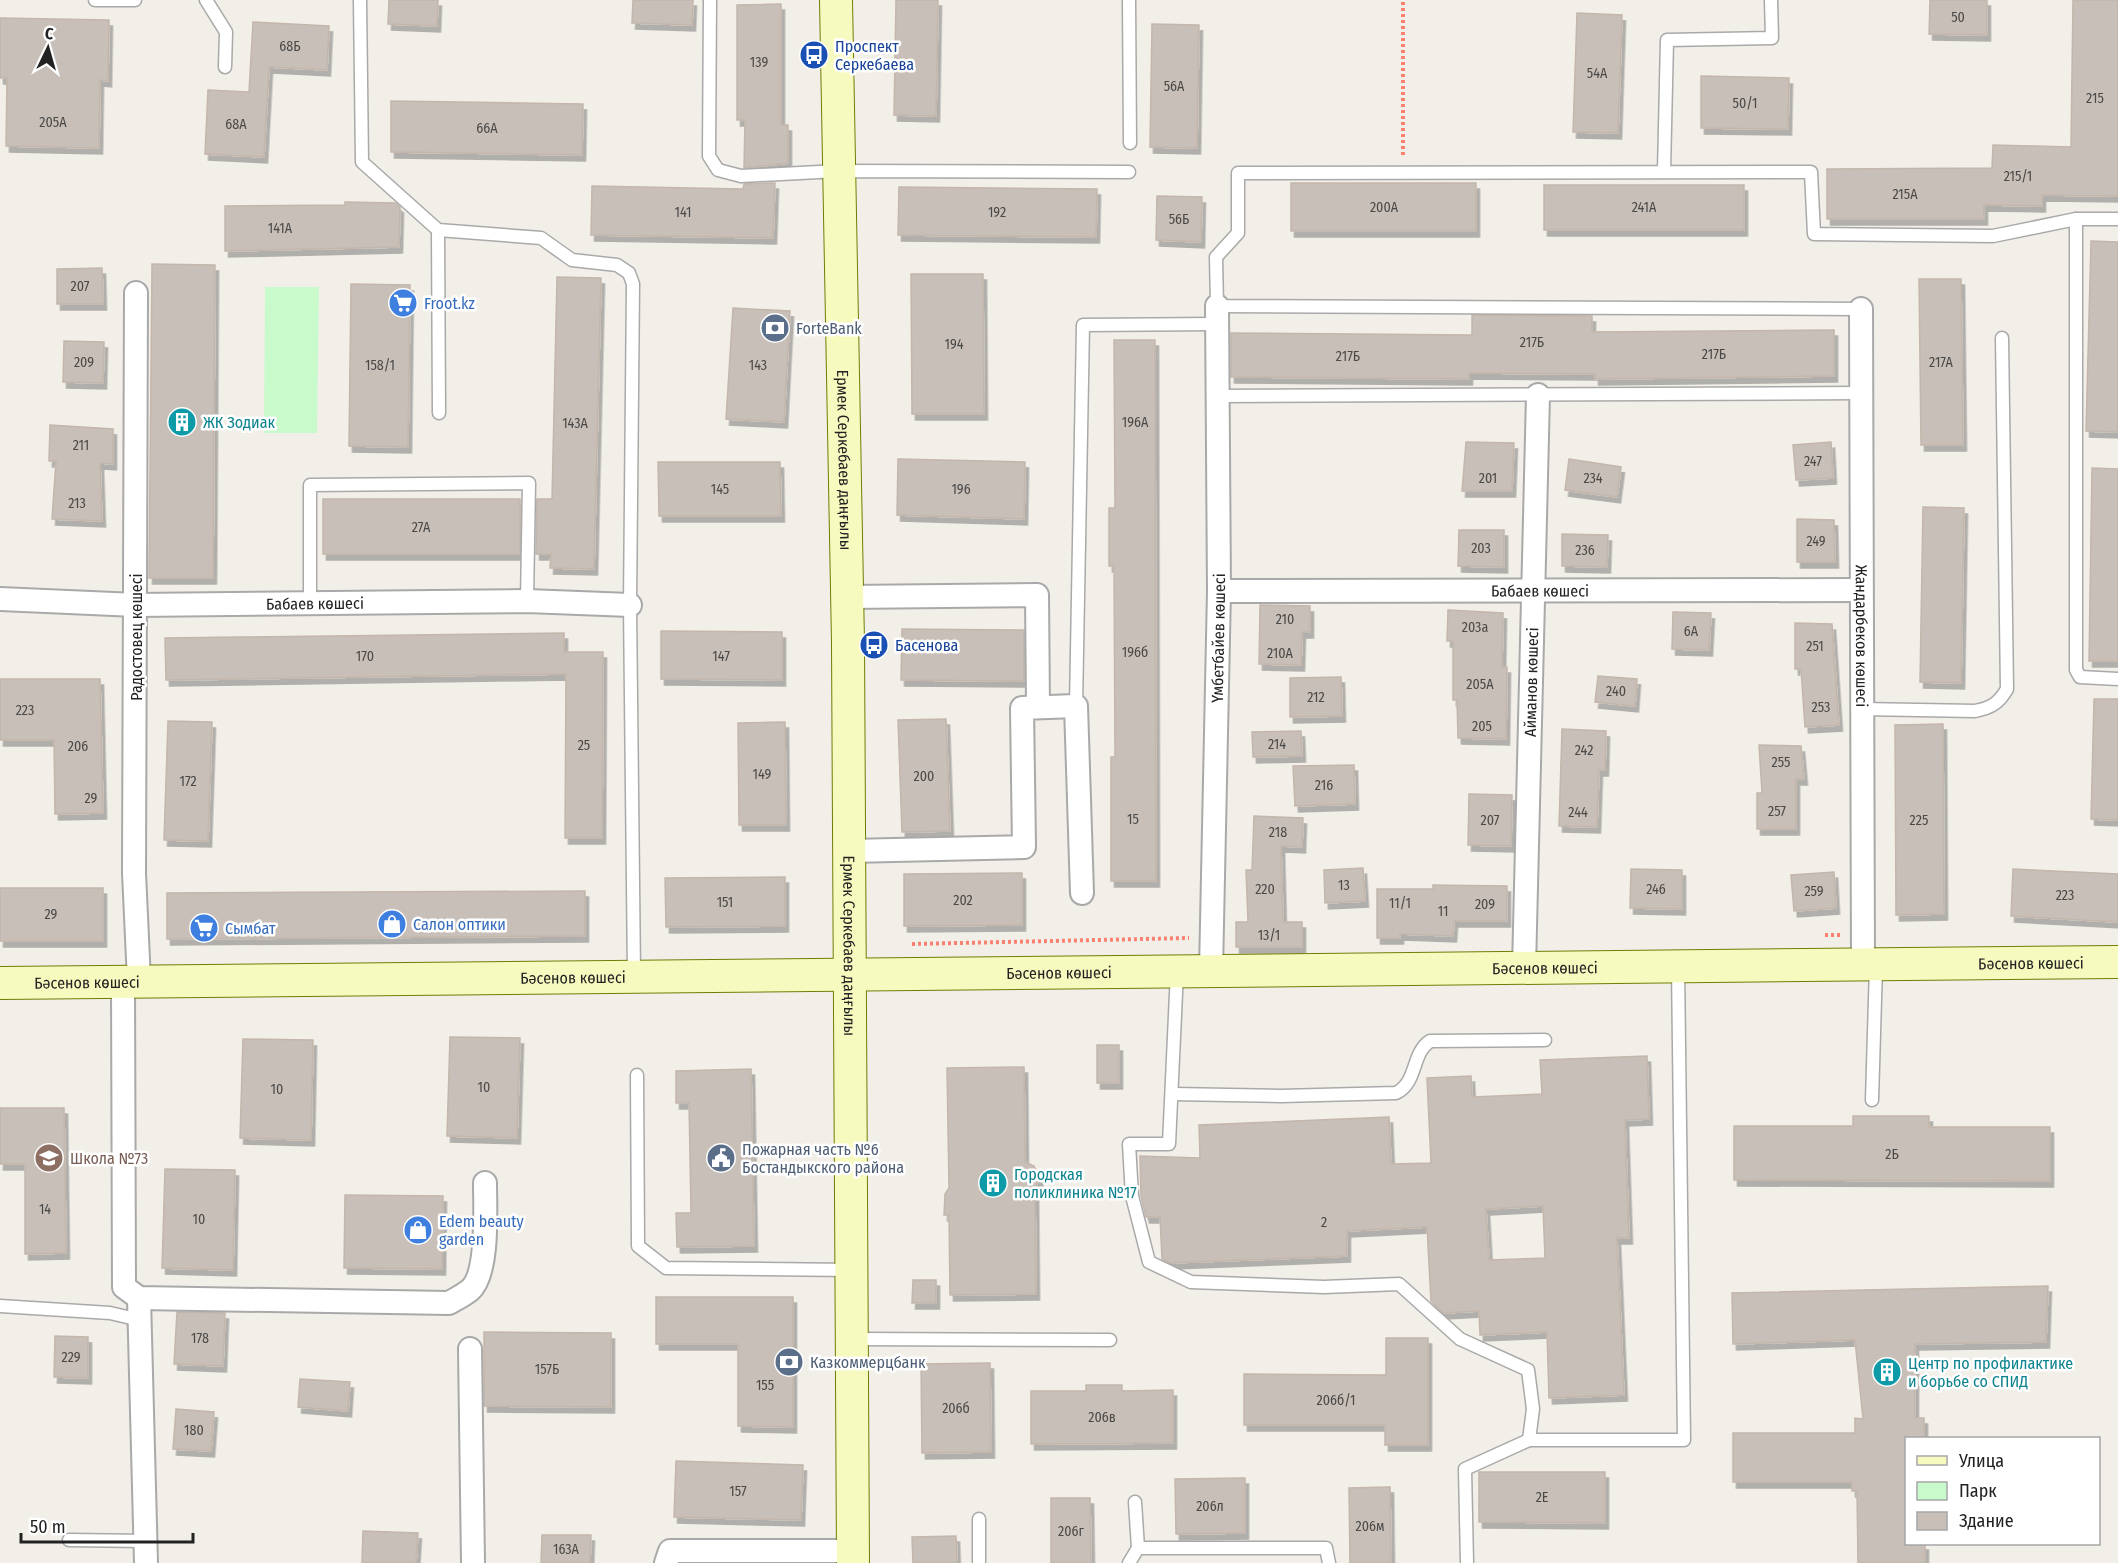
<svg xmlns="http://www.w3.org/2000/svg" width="2118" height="1563" font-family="'Fira Sans Condensed',sans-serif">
  <defs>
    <filter id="shadow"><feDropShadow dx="3.5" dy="6" stdDeviation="0" flood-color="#0004"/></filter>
  </defs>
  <rect width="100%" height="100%" fill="#f2efe9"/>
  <polygon fill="#c8facc" points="265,287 319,287 317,433 264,433"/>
  <g fill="#c7bfb8" stroke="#c4b6ab" stroke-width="1.5" fill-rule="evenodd" filter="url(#shadow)">
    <polygon points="389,0 438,0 437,26 388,24"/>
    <polygon points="633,0 693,0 692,25 632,23"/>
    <polygon points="896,0 938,0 936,116 894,115"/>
    <polygon points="1930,0 1987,0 1987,35 1929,34"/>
    <polygon points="2073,0 2118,0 2118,196 2042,195 2042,206 1984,205 1984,219 1827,219 1827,169 1992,168 1993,145 2071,147"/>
    <polygon points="781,4 781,125 788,125 788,163 744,168 745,120 737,120 737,5"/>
    <polygon points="1577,13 1622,15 1618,133 1573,132"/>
    <polygon points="0,18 109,20 108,81 100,80 99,148 6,146 7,78 0,78"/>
    <polygon points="253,22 329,26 327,70 269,67 264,157 205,154 208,90 249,92"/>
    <polygon points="1152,24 1199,25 1197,148 1150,147"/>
    <polygon points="1701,76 1789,78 1788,129 1701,128"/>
    <polygon points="391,101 583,104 582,155 391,152"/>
    <polygon points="775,183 773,238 591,235 592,186 743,189 744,184"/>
    <rect x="1291" y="183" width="185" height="48"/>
    <rect x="1544" y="185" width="200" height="45"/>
    <polygon points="899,187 1097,189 1096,237 898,235"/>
    <polygon points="1157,196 1202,197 1201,242 1156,240"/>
    <polygon points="345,202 395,203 400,207 399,247 225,251 225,206 345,205"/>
    <polygon points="2091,241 2118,242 2118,432 2086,431"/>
    <polygon points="152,264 215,265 213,578 149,578"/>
    <polygon points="102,268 103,304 57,304 57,269"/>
    <polygon points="911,274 983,274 984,414 912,414"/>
    <polygon points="557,277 601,278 594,569 550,568 551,554 536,554 537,499 552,499"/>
    <polygon points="1919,279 1961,279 1963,445 1921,445"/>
    <polygon points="351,284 410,285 408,447 349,446"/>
    <polygon points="733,308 790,311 784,422 726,419"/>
    <polygon points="1472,315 1592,316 1592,332 1834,330 1834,376 1595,379 1595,374 1469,373 1469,379 1231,377 1231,333 1472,335"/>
    <polygon points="1114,340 1155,340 1156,881 1111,881 1111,757 1115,757 1114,566 1109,566 1109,508 1115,508"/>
    <polygon points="64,341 104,342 103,383 63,382"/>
    <polygon points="50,425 113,429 113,464 100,463 102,521 52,519 56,461 49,461"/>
    <polygon points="1466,442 1514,443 1512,491 1462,491"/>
    <polygon points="1831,442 1833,478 1796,480 1793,445"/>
    <polygon points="898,459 1025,462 1024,519 897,515"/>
    <polygon points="1569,459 1621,467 1617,497 1565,490"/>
    <polygon points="658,462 780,462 781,516 659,516"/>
    <polygon points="2092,468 2118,469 2118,661 2089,661"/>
    <rect x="323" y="499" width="197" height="55"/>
    <polygon points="1923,507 1964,508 1961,683 1920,682"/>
    <polygon points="1797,519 1834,520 1835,562 1797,562"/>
    <polygon points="1459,530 1504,530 1504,567 1458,566"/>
    <polygon points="1562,534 1608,535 1607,567 1562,566"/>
    <polygon points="1260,605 1310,606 1310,632 1302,632 1301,665 1259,664"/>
    <polygon points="1448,610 1503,613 1502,667 1507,667 1506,739 1458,738 1457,700 1453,700 1453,641 1447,641"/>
    <polygon points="1673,612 1711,613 1709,650 1672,649"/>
    <polygon points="1795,623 1832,624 1839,725 1805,727 1801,669 1795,669"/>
    <polygon points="902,629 1024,630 1024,681 901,680"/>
    <polygon points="661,631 782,632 782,680 661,679"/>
    <polygon points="564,633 564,652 603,652 602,838 565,838 566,674 166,680 165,638"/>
    <polygon points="1598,676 1637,679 1635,706 1595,702"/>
    <polygon points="1341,677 1342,716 1290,717 1290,678"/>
    <polygon points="0,679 100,679 103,813 55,814 54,740 0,740"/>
    <polygon points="2094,699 2118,699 2118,820 2091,819"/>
    <polygon points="946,719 950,831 902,832 898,720"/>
    <polygon points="168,721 212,722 208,841 164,840"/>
    <polygon points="785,722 786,825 739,825 738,723"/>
    <polygon points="1943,724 1944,914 1896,915 1895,725"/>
    <polygon points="1562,729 1606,731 1605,770 1599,770 1597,827 1559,826"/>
    <polygon points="1301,731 1302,756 1253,757 1252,732"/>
    <polygon points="1759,745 1801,746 1804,779 1796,779 1796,829 1757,829 1757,793 1762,793"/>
    <polygon points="1354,765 1355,804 1295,806 1293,766"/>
    <polygon points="1469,794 1512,795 1511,846 1468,845"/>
    <polygon points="1254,816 1303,818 1302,847 1281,846 1283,922 1302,922 1302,947 1236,947 1236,922 1248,922 1246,870 1252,870"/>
    <polygon points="1363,868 1365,901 1325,903 1324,870"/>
    <polygon points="1631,869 1682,870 1682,909 1630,908"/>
    <polygon points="2013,869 2118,874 2118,922 2011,916"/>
    <polygon points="1834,872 1836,908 1794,911 1791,875"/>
    <polygon points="1022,873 1022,925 904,926 904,874"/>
    <polygon points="785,877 785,926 666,927 665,878"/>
    <polygon points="1433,885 1507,886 1507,921 1454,921 1453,936 1400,934 1400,938 1377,938 1377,889 1433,889"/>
    <rect x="0" y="888" width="103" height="53"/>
    <polygon points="585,891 585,936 167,939 167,893"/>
    <polygon points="450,1037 520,1038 517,1138 447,1136"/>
    <polygon points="243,1039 313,1040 311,1140 240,1138"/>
    <rect x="1097" y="1045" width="22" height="38"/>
    <path d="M1647 1056 1649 1119 1625 1120 1629 1238H1617L1624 1395 1549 1398 1547 1332 1480 1335 1479 1311 1443 1313 1431 1301 1427 1227 1347 1231V1256L1170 1263 1162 1259 1160 1217H1146L1141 1196 1140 1156 1200 1158 1199 1125 1389 1117 1391 1164 1431 1163 1427 1078 1471 1076 1472 1097 1542 1094 1540 1060ZM1543 1206 1545 1258 1489 1260 1486 1209Z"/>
    <polygon points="1024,1067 1025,1162 1034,1166 1040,1178 1035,1188 1036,1294 950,1295 949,1215 944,1215 945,1194 949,1188 947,1068"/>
    <polygon points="751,1069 754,1246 677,1247 676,1213 691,1213 689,1103 676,1103 676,1071"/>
    <polygon points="0,1108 64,1108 66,1253 25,1254 25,1164 0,1164"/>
    <polygon points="1853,1116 1929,1116 1929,1127 2050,1127 2050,1181 1734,1180 1734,1126 1853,1126"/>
    <polygon points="165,1169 235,1170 233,1270 162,1268"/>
    <polygon points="345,1195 443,1196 442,1269 344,1268"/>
    <polygon points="913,1280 936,1280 936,1303 912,1303"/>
    <polygon points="2048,1286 2046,1342 1915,1344 1915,1418 1924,1418 1924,1438 1906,1438 1906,1544 1925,1544 1925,1563 1858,1563 1857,1491 1852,1491 1852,1482 1733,1482 1733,1433 1855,1433 1855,1418 1863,1419 1855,1340 1733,1344 1732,1293"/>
    <polygon points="656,1297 793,1297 793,1427 738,1426 738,1344 656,1344"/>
    <polygon points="177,1312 225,1313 223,1366 174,1364"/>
    <polygon points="484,1332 611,1333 611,1407 484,1406"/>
    <polygon points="55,1336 88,1337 88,1378 54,1377"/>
    <polygon points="1386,1338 1428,1338 1428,1445 1385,1445 1385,1425 1244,1425 1244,1374 1386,1375"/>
    <polygon points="990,1363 991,1452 922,1453 921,1364"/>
    <polygon points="300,1379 350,1382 348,1411 298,1407"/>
    <polygon points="1086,1385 1122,1385 1122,1391 1173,1390 1173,1443 1031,1444 1031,1391 1086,1391"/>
    <polygon points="176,1409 214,1412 211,1451 173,1449"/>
    <polygon points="676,1461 803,1465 801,1520 674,1517"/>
    <polygon points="1479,1472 1605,1472 1605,1523 1479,1522"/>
    <polygon points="1245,1478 1245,1533 1176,1534 1175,1479"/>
    <polygon points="1390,1487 1391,1563 1350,1563 1349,1488"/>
    <polygon points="1051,1498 1090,1498 1091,1563 1051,1563"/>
    <polygon points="363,1531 418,1533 416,1563 362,1563"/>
    <polygon points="542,1535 591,1535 590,1563 541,1563"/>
    <polygon points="956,1536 957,1563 913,1563 912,1537"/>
  </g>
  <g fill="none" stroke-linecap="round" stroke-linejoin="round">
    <g stroke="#a9a9a9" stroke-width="15">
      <g id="lane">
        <polyline points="95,0 135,0"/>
        <polyline points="206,0 226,32 225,67"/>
        <polyline points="360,0 362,162 438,230 541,238 572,260 617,265 629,273 633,284 630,605 634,975"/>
        <polyline points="710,0 709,156 718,170 741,176 838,171 1129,172"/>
        <polyline points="1129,0 1130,143"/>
        <polyline points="1664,171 1667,40 1772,38 1771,0"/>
        <polyline points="2076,219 2076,670 2080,677 2118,679"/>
        <polyline points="438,230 439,413"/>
        <polyline points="1861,309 1217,306 1216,257 1238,233 1238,173 1811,172 1814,234 1993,236 2076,219 2118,219"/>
        <polyline points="1218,396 1861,393"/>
        <polyline points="310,602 310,485 529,483 527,601"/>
        <polyline points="1076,706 1083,325 1217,324"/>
        <path d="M1861 709 1975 711C1991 708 1999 703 2007 689L2002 338"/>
        <polyline points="1177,972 1169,1144 1129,1144 1132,1196 1149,1262 1191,1282 1324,1287 1399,1284 1460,1339 1528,1370 1533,1409 1529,1440"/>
        <polyline points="637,1075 638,1246 666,1268 851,1270"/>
        <path d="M1173 1094 1281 1096 1396 1093C1418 1082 1411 1054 1430 1041L1545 1040"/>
        <polyline points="1872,1100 1876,966"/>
        <polyline points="0,1306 110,1313 140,1320"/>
        <polyline points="854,1339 1110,1340"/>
        <polyline points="1135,1502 1138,1548"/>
        <polyline points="979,1519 979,1563"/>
        <polyline points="69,1540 146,1541"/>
        <polyline points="1129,1563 1138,1548 1326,1548 1329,1563"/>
        <polyline points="1467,1563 1465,1469 1529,1440 1684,1440 1678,967"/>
      </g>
    </g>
    <g stroke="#a9a9a9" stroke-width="26">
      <g id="street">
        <polyline points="136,293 134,873 139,981"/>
        <path id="s1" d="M1861 309 1863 964"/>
        <path id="s2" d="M1219 591 1860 590"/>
        <polyline points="847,597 1037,595 1038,707"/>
        <path id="s3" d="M0 599 136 605 527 601 630 605"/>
        <polyline points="849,851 1024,847 1022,708 1076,706 1082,893"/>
        <path id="s4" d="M1524 968 1538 395"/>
        <path id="s5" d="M1211 971 1219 591 1217 306"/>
        <path d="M123 982 124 1287 139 1298 449 1303C456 1299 464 1295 470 1290 489 1274 485 1208 485 1183"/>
        <polyline points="139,1298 146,1563"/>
        <polyline points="470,1349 473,1563"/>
        <polyline points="666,1563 670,1551 853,1551"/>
      </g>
    </g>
    <g stroke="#707d05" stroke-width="34">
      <g id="secondary">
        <path id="s6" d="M836 0 848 643 853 1563"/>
        <path id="s7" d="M0 983 2118 962"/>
      </g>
    </g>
    <g stroke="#fa8072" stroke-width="4" stroke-dasharray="3 3" stroke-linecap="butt">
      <polyline points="1403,155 1403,0"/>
      <polyline points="1825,935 1841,935"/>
      <polyline points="912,944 1189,938"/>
    </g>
    <use href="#lane" stroke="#fff" stroke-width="12"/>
    <use href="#street" stroke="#fff" stroke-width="22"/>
    <use href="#secondary" stroke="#f7fabf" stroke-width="32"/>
  </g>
  <defs>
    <g id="bus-disc" transform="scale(1.5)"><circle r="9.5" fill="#1a4fb4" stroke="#fff"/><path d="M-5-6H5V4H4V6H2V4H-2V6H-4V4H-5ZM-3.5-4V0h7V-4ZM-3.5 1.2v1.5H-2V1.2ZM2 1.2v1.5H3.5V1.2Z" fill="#fff"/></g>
    <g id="supermarket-disc" transform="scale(1.5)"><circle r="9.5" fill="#3f7fe0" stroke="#fff"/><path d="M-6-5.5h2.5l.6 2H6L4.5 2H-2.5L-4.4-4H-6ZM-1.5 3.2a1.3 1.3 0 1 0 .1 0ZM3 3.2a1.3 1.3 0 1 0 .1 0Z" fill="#fff"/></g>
    <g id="bank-disc" transform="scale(1.5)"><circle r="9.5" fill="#5c6f8a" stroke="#fff"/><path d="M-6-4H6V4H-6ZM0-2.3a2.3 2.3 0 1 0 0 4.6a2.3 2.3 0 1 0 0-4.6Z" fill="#fff"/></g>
    <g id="building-disc" transform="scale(1.5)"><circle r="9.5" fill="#0f9aa8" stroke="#fff"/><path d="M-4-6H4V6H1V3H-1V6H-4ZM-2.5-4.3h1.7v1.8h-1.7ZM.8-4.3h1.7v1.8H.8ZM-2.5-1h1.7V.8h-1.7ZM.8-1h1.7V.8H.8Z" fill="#fff"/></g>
    <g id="shop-disc" transform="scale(1.5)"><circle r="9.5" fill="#3f7fe0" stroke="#fff"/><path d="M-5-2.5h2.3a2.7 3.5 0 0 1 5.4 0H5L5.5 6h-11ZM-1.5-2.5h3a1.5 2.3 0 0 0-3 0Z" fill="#fff"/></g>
    <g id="school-disc" transform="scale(1.5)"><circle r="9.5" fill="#8d6e63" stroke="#fff"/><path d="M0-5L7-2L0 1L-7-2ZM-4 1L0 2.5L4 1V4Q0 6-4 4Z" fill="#fff"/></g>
    <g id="civic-disc" transform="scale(1.5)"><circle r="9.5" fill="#5c6f8a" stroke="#fff"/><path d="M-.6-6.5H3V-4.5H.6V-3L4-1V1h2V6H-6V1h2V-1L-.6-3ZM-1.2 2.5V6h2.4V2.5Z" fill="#fff"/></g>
  </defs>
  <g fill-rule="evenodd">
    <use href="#bus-disc" x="814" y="55"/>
    <use href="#supermarket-disc" x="403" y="303"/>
    <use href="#bank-disc" x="775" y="328"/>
    <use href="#building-disc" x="182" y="422"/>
    <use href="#bus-disc" x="874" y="645"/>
    <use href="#shop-disc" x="392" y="924"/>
    <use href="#supermarket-disc" x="204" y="928"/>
    <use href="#school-disc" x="49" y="1158"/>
    <use href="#civic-disc" x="721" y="1158"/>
    <use href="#building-disc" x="993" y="1183"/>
    <use href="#shop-disc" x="418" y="1230"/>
    <use href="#bank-disc" x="789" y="1362"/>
    <use href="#building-disc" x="1887" y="1372"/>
  </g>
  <g text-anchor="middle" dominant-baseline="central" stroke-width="5" stroke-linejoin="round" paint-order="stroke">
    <g font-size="14" fill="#4b4948">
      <text x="1958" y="17">50</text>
      <text x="290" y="46">68Б</text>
      <text x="759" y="62">139</text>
      <text x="1597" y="73">54А</text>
      <text x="1174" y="86">56А</text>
      <text x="2095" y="98">215</text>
      <text x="1745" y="103">50/1</text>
      <text x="53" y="122">205А</text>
      <text x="236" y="124">68А</text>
      <text x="487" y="128">66А</text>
      <text x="2018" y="176">215/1</text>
      <text x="1905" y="194">215А</text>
      <text x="1384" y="207">200А</text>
      <text x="1644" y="207">241А</text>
      <text x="683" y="212">141</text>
      <text x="997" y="212">192</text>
      <text x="1179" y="219">56Б</text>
      <text x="280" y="228">141А</text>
      <text x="80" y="286">207</text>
      <text x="1532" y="342">217Б</text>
      <text x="954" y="344">194</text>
      <text x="1714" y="354">217Б</text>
      <text x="1348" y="356">217Б</text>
      <text x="84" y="362">209</text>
      <text x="1941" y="362">217А</text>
      <text x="380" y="365">158/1</text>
      <text x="758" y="365">143</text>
      <text x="1135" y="422">196А</text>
      <text x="575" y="423">143А</text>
      <text x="81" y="445">211</text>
      <text x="1813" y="461">247</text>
      <text x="1488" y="478">201</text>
      <text x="1593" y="478">234</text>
      <text x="720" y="489">145</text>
      <text x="961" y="489">196</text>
      <text x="77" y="503">213</text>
      <text x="421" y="527">27А</text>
      <text x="1816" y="541">249</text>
      <text x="1481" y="548">203</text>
      <text x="1585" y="550">236</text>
      <text x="1285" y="619">210</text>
      <text x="1475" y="627">203а</text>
      <text x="1691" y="631">6А</text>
      <text x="1815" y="646">251</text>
      <text x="1135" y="652">196б</text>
      <text x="1280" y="653">210А</text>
      <text x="365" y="656">170</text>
      <text x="721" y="656">147</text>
      <text x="1480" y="684">205А</text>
      <text x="1616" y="691">240</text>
      <text x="1316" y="697">212</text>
      <text x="1821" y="707">253</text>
      <text x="25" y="710">223</text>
      <text x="1482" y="726">205</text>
      <text x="1277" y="744">214</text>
      <text x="584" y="745">25</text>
      <text x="78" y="746">206</text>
      <text x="1584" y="750">242</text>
      <text x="1781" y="762">255</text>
      <text x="762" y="774">149</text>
      <text x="924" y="776">200</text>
      <text x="188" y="781">172</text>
      <text x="1324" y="785">216</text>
      <text x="91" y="798">29</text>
      <text x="1777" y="811">257</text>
      <text x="1578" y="812">244</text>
      <text x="1133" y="819">15</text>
      <text x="1490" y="820">207</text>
      <text x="1919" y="820">225</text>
      <text x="1278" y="832">218</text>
      <text x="1344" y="885">13</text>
      <text x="1265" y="889">220</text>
      <text x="1656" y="889">246</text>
      <text x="1814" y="891">259</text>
      <text x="2065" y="895">223</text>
      <text x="963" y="900">202</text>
      <text x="725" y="902">151</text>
      <text x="1400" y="903">11/1</text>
      <text x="1485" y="904">209</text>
      <text x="1443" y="911">11</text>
      <text x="51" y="914">29</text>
      <text x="1269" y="935">13/1</text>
      <text x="484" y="1087">10</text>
      <text x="277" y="1089">10</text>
      <text x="1892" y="1154">2Б</text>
      <text x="45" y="1209">14</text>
      <text x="199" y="1219">10</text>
      <text x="1324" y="1222">2</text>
      <text x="200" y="1338">178</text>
      <text x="71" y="1357">229</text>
      <text x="547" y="1369">157Б</text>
      <text x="765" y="1385">155</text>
      <text x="1336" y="1400">206б/1</text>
      <text x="956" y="1408">206б</text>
      <text x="1102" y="1417">206в</text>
      <text x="194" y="1430">180</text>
      <text x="738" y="1491">157</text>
      <text x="1542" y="1497">2Е</text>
      <text x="1210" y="1506">206л</text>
      <text x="1370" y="1526">206м</text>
      <text x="1071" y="1531">206г</text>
      <text x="566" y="1549">163А</text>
    </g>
    <g font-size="16" fill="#164399" stroke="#fff" text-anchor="start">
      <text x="835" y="46">Проспект<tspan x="835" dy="18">Серкебаева</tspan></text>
      <text x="895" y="645">Басенова</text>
    </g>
    <g font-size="16" fill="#366cbe" stroke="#fff" text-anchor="start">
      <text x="424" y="303">Froot.kz</text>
      <text x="413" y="924">Салон оптики</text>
      <text x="225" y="928">Сымбат</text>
      <text x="439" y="1221">Edem beauty<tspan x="439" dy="18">garden</tspan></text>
    </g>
    <g font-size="16" fill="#4e5e75" stroke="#fff" text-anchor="start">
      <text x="796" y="328">ForteBank</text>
      <text x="742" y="1149">Пожарная часть №6<tspan x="742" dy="18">Бостандыкского района</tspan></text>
      <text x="810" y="1362">Казкоммерцбанк</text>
    </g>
    <g font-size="16" fill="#0d838f" stroke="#fff" text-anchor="start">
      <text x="203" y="422">ЖК Зодиак</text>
      <text x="1014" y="1174">Городская<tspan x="1014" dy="18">поликлиника №17</tspan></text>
      <text x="1908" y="1363">Центр по профилактике<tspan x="1908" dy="18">и борьбе со СПИД</tspan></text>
    </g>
    <g font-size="16" fill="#222" stroke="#fff">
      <text stroke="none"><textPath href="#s6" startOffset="460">Ермек Серкебаев даңғылы</textPath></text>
      <text stroke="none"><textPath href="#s2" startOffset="321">Бабаев көшесі</textPath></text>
      <text stroke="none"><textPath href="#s3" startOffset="315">Бабаев көшесі</textPath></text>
      <text stroke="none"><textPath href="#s1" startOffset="327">Жандарбеков көшесі</textPath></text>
      <text transform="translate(136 637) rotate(-90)">Радостовец көшесі</text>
      <text stroke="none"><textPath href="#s5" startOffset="333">Үмбетбайев көшесі</textPath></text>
      <text stroke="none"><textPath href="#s4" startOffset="286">Айманов көшесі</textPath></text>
      <text stroke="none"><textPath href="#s6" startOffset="946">Ермек Серкебаев даңғылы</textPath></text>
      <text stroke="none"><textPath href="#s7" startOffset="2031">Бәсенов көшесі</textPath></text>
      <text stroke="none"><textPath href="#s7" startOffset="1545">Бәсенов көшесі</textPath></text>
      <text stroke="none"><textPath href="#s7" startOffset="1059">Бәсенов көшесі</textPath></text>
      <text stroke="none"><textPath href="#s7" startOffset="573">Бәсенов көшесі</textPath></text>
      <text stroke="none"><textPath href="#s7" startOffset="87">Бәсенов көшесі</textPath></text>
    </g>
    <g font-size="16" fill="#785e54" stroke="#fff" text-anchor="start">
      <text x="70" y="1158">Школа №73</text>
    </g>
  </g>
  <rect x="1905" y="1437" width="195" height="108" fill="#ffffff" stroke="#a7a7a7" stroke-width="1.5"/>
  <rect x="1917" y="1456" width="30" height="9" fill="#f7fabf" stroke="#a7a7a7" stroke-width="1.5"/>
  <text x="1959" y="1467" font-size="18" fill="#222222">Улица</text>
  <rect x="1917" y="1482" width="30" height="18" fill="#c8facc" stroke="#a7a7a7" stroke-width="1.5"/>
  <text x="1959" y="1497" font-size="18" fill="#222222">Парк</text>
  <rect x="1917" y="1512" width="30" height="18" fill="#c7bfb8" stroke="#a7a7a7" stroke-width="1.5"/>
  <text x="1959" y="1527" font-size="18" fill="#222222">Здание</text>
  <g transform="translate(48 48) rotate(5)" stroke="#ffffff" stroke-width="4.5" paint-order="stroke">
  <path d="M0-4.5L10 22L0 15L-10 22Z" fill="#222222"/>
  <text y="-9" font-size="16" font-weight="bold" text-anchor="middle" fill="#222222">С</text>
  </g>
  <path d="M21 1533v9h172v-9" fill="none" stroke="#222222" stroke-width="3"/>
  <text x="30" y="1533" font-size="18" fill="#222222" stroke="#ffffff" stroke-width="4.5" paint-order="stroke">50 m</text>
</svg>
